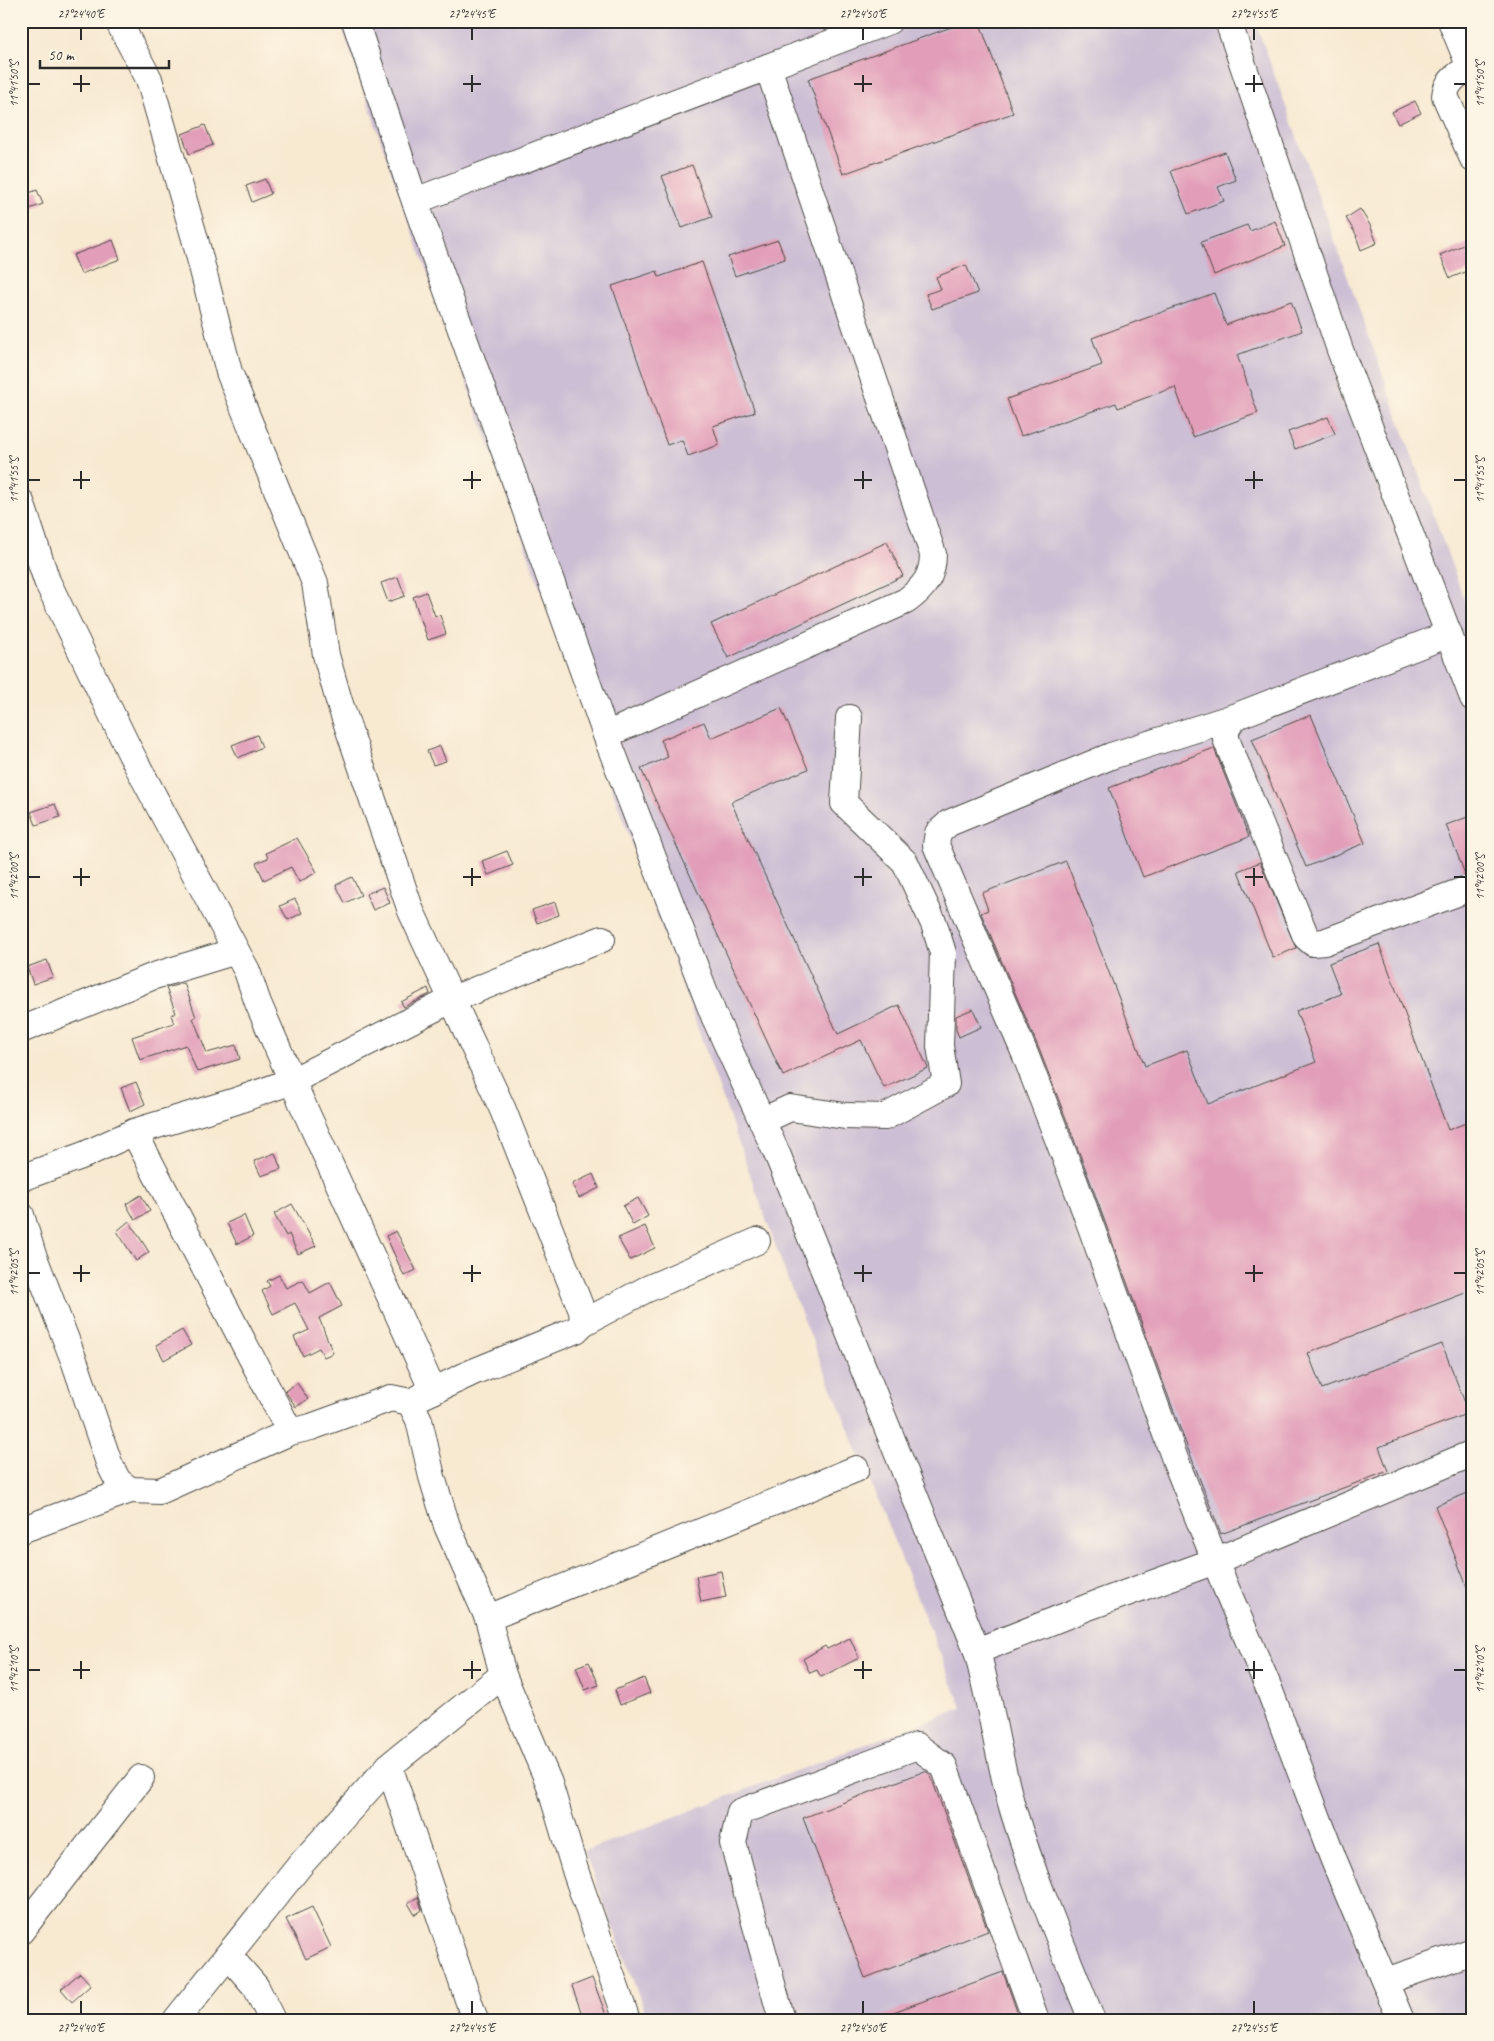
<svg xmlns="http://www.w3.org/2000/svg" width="1494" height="2041" font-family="Caveat,sans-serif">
  <rect width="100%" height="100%" fill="#fcf5e5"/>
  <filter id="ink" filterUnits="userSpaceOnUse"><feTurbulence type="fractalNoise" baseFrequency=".02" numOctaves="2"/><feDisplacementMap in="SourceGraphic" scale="10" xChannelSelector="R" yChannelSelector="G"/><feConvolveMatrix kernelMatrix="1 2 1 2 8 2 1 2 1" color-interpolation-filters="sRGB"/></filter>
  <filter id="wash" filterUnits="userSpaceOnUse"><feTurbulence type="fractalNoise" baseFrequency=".0096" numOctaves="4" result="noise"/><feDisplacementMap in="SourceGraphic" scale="20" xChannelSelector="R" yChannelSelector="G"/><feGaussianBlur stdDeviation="1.12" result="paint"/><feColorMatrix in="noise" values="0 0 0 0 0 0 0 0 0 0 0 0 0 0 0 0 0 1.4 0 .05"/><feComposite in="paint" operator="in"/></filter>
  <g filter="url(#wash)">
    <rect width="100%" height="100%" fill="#f8e9d1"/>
    <polygon fill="#ccbed4" points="340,21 1255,21 1473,624 1473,2020 648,2020 584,1851 962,1708 787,1278 401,199"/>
    <g id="blocks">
      <g fill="#e29eb9">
        <polygon points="968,21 979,21 1013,113 843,174 808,79"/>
        <polygon points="1415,101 1421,113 1398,124 1392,112"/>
        <polygon points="205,125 213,145 189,154 182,134"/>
        <polygon points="1225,152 1236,180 1218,187 1224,201 1188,214 1171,171"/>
        <polygon points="692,165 712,217 682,228 662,176"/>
        <polygon points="265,179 271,194 252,202 246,186"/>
        <polygon points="37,190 43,204 21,212 21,196"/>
        <polygon points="1360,209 1370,225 1377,243 1361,250 1356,236 1357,236 1346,218"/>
        <polygon points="1275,221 1285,246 1214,275 1201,242 1247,225 1250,231"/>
        <polygon points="113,240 120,259 81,274 73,255"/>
        <polygon points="778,240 785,259 735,276 728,257"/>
        <polygon points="1470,242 1473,250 1473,269 1450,278 1440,255"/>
        <polygon points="702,262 755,412 713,426 719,445 688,456 682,440 667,445 612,286 657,271 659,277"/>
        <polygon points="966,265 978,293 932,309 926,294 941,289 936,277"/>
        <polygon points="1214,293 1226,325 1291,301 1302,331 1237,355 1258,413 1193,437 1175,387 1118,408 1116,403 1021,436 1007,399 1102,365 1092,338"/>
        <polygon points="1328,417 1335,434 1295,449 1288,432"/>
        <polygon points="887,542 903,576 728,658 711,624"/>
        <polygon points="398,577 405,596 388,602 381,583"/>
        <polygon points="426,592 435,616 440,615 446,634 428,640 413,597"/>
        <polygon points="781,708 808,769 731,802 838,1034 899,1005 928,1068 884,1088 861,1040 783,1076 641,769 668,757 661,740 704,722 711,738"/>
        <polygon points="1311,715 1365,843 1306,867 1252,739"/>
        <polygon points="257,735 262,747 238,758 232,745"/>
        <polygon points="440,746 446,761 433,765 427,751"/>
        <polygon points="1214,748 1249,837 1143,877 1109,788"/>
        <polygon points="55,804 60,817 36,825 31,812"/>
        <polygon points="1473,815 1473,872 1465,874 1446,825"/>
        <polygon points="297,838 317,872 299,882 291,867 264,880 256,863 268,858 266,853"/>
        <polygon points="507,851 513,865 488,875 482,861"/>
        <polygon points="1066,861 1145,1066 1187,1050 1208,1104 1316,1062 1296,1011 1341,994 1329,963 1379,944 1448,1130 1473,1120 1473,1290 1308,1353 1322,1389 1442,1344 1469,1413 1379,1447 1388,1471 1221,1534 1178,1423 1089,1178 1039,1049 981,913 988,910 982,893"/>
        <polygon points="1260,862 1296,948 1273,958 1238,871"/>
        <polygon points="352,877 361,895 345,903 336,885"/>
        <polygon points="383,887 390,903 373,910 366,894"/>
        <polygon points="295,899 302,913 288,920 280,906"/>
        <polygon points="555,902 559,915 537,923 532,910"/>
        <polygon points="47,960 53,977 33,984 27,967"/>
        <polygon points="184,983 196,1017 193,1018 207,1053 236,1045 240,1059 197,1072 186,1045 140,1060 132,1037 174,1023 171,1015 176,1013 166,988"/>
        <polygon points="428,988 430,994 404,1007 401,1002"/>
        <polygon points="973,1009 981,1027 959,1037 956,1030 956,1016"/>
        <polygon points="136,1082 145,1104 130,1111 121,1088"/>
        <polygon points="275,1153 281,1169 261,1176 254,1161"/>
        <polygon points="593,1174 599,1188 579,1198 572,1184"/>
        <polygon points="141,1195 150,1211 135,1220 126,1204"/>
        <polygon points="638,1198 648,1216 633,1225 623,1206"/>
        <polygon points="292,1204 316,1246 298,1254 289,1234 286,1236 274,1214"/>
        <polygon points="244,1215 253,1236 237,1244 227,1223"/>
        <polygon points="129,1221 149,1252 136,1261 117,1231"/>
        <polygon points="645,1226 655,1248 630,1260 618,1238"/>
        <polygon points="396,1231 416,1270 404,1276 386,1236"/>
        <polygon points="279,1275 286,1288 303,1280 310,1293 330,1282 342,1306 319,1318 333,1353 324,1357 319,1348 303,1356 294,1337 309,1330 295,1303 273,1314 262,1291 270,1286 267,1281"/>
        <polygon points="182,1330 191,1345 164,1360 156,1345"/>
        <polygon points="297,1383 308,1399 296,1407 285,1391"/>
        <polygon points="1473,1491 1473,1599 1472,1599 1435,1506"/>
        <polygon points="721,1571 726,1597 701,1602 696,1576"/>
        <polygon points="850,1638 859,1658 821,1677 817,1670 810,1673 803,1659 825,1646 827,1649"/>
        <polygon points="589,1662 599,1685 585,1690 576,1667"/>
        <polygon points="644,1678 650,1693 620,1705 615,1690"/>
        <polygon points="925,1771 930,1774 988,1931 865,1978 803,1818"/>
        <polygon points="418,1897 422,1910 415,1915 408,1903"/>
        <polygon points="312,1907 331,1947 306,1959 286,1919"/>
        <polygon points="1003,1972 1020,2020 877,2020 877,2018"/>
        <polygon points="80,1973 91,1985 72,2002 61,1989"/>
        <polygon points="592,1978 608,2020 584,2020 572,1986"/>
      </g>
    </g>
  </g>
  <g filter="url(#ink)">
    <use href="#blocks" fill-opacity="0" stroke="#4a4844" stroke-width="1"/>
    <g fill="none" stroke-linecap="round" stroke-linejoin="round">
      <g stroke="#4a4844" stroke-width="28">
        <g id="minor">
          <polyline points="118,21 149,79 195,239 229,372 315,583 326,655 339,701 411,911 503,1110 582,1311 583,1323"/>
          <path d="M355 21 411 190 610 746 714 1016 778 1156 977 1651C991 1704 998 1758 1013 1810 1035 1882 1064 1950 1092 2020"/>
          <polyline points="1228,21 1340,350 1473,698"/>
          <polyline points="1451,21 1470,67"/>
          <path d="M1473 66C1460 72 1446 81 1445 96L1473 159"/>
          <polyline points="415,201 889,21"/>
          <polyline points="21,502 47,581 130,752 247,971 258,1003 292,1081 433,1391"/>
          <polyline points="1449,634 1234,717 1226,730 1226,739 1306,937 1313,943 1324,942 1473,887"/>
          <polyline points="1234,717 1111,756 949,823 938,833 936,845 1025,1054 1075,1183 1176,1462 1226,1588 1268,1686 1333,1858 1401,2020"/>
          <path d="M606 735 906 601C924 588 933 576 933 554L768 67"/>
          <polyline points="21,1030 154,976 236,951"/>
          <polyline points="762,1121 790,1108 845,1116 885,1117 946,1084 940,1046 943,953 934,924 905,862 844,803 849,718"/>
          <polyline points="134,1132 290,1432"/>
          <polyline points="21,1178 84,1155 134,1132 236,1101 292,1081 453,999 602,939"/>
          <polyline points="21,1215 32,1252 75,1363 109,1463 118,1481 130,1490 160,1491 290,1432 311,1427 391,1398 410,1402 419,1420 432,1477 447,1526 488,1618 503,1675 549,1783 576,1873 627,2020"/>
          <polyline points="418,1398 473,1372 576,1330 583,1323 645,1290 757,1241"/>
          <polyline points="21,1530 130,1490"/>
          <polyline points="488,1618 856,1469"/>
          <polyline points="977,1651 1088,1607 1215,1561 1473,1453"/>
          <polyline points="389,1766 475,2020"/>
          <polyline points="21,1931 141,1778"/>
          <polyline points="228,1955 256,1987 272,2020"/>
          <polyline points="1386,1981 1473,1951"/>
          <polyline points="176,2020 301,1864 389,1766 503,1675"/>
          <polyline points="782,2020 733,1843 740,1812 917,1746 944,1766 1036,2020"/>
        </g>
      </g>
      <use href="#minor" stroke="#fff" stroke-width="26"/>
    </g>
  </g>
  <path fill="none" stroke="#2b2b2b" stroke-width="2" d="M81 28V40M472 28V40M863 28V40M1254 28V40M81 75V92M472 75V92M863 75V92M1254 75V92M28 84H40M73 84H90M463 84H481M854 84H872M1245 84H1263M1454 84H1466M81 471V489M472 471V489M863 471V489M1254 471V489M28 480H40M73 480H90M463 480H481M854 480H872M1245 480H1263M1454 480H1466M81 868V886M472 868V886M863 868V886M1254 868V886M28 877H40M73 877H90M463 877H481M854 877H872M1245 877H1263M1454 877H1466M81 1265V1282M472 1265V1282M863 1265V1282M1254 1265V1282M28 1273H40M73 1273H90M463 1273H481M854 1273H872M1245 1273H1263M1454 1273H1466M81 1661V1679M472 1661V1679M863 1661V1679M1254 1661V1679M28 1670H40M73 1670H90M463 1670H481M854 1670H872M1245 1670H1263M1454 1670H1466M81 2001V2014M472 2001V2014M863 2001V2014M1254 2001V2014"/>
  <rect width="1494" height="2041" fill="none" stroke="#fcf5e5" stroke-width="55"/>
  <path d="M40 60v8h129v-8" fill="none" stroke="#2b2b2b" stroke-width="2.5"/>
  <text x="48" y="60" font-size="15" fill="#2b2b2b" stroke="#fcf5e5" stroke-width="4" paint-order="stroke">50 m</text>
  <rect x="28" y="28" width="1438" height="1986" fill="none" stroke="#2b2b2b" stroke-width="2"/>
  <g font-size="12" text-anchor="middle" fill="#2b2b2b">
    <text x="81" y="18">27°24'40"E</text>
    <text x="472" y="18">27°24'45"E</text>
    <text x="863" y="18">27°24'50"E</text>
    <text x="1254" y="18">27°24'55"E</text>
    <text transform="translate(14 84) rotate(-90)" y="4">11°41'50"S</text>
    <text transform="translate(1480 84) rotate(-90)" y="4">11°41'50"S</text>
    <text transform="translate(14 480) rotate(-90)" y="4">11°41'55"S</text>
    <text transform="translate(1480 480) rotate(-90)" y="4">11°41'55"S</text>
    <text transform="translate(14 877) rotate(-90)" y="4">11°42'00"S</text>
    <text transform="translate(1480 877) rotate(-90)" y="4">11°42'00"S</text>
    <text transform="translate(14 1273) rotate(-90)" y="4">11°42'05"S</text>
    <text transform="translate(1480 1273) rotate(-90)" y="4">11°42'05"S</text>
    <text transform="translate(14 1670) rotate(-90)" y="4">11°42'10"S</text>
    <text transform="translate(1480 1670) rotate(-90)" y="4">11°42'10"S</text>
    <text x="81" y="2032">27°24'40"E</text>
    <text x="472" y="2032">27°24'45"E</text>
    <text x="863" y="2032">27°24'50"E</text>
    <text x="1254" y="2032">27°24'55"E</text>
  </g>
</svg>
